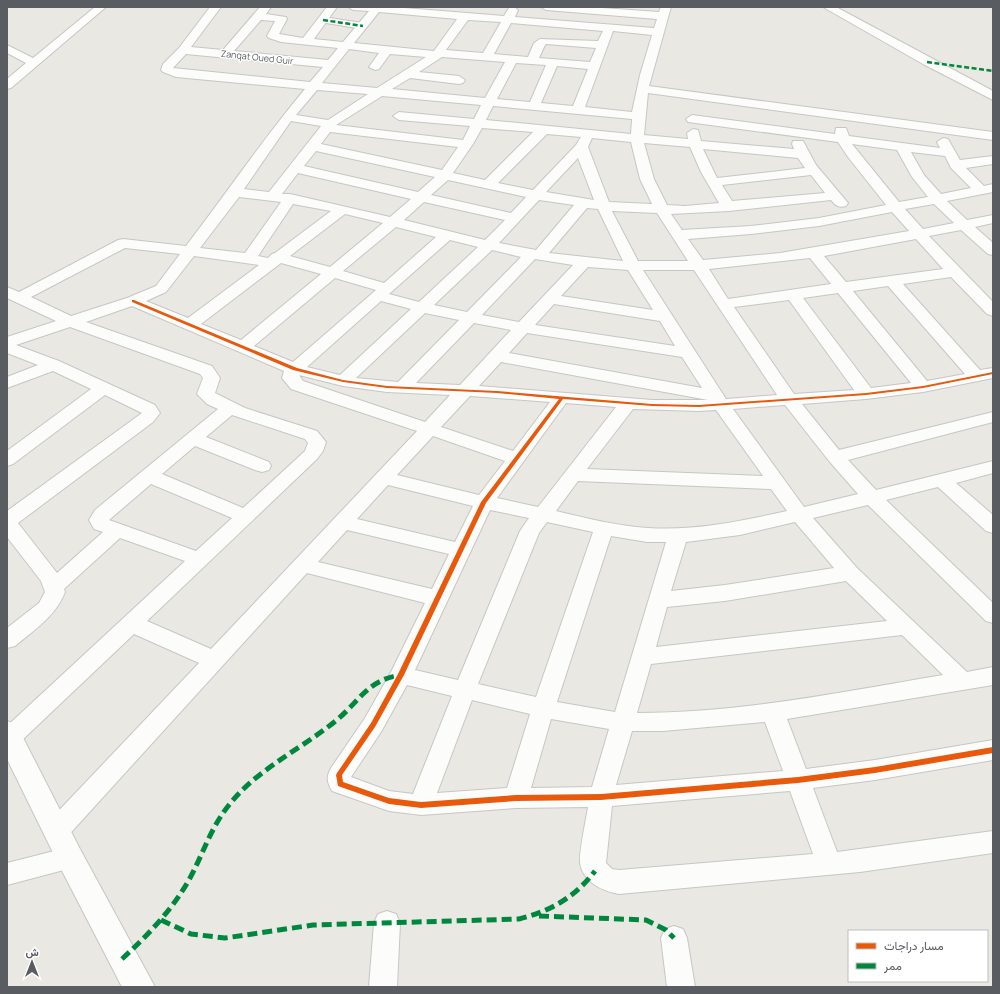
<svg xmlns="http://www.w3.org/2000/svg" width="1000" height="994" font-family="Manrope,Vazirmatn,sans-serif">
  <rect width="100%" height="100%" fill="#e9e8e3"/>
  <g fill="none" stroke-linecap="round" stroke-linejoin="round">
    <g stroke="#c6c6c5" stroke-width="2">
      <polygon id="pedestrian" points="323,17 363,23 367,26 363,29 320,22 319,20"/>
    </g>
    <g stroke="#c6c6c5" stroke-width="2">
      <g id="minor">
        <polygon points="95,7 106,7 11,88 7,89 7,79 26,63 7,53 7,45 33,58"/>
        <path d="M210 7H221L191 47 223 50 260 7H271L266 14 286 17 287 19 279 34 303 38 327 7H337L314 39 343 42 369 11 353 10 348 7H392L504 16 509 8 514 7 518 10 515 17 654 28 657 19 546 10 541 7H588L659 12 661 7H671L649 86 993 132V140L648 93 644 135 688 139 687 133 693 129 698 130 701 141 794 149 792 144 793 141H803L816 165 848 203 846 206C839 208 836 206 831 200L729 211 671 214 682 230 751 226 819 218 886 205 848 157 838 142 688 122 686 119 692 115 835 134 836 128H846L849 136 940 148 937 142 943 138 948 139 960 160 993 156V164L966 168 984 186 993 184V192L947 201 967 220 993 215V223L975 227 993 243V255L988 254 961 230 929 236 993 302V316L987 314 951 277 903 284 980 370 993 368V378L923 392 866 399 802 404 839 450 993 412V422L848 460 876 490 993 461V473L956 483 993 515V533L986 531 938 487 886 500 993 603V623L986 621 868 505 813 518 857 568 967 672 993 667V685L787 719 806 769 875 760 993 740V760L875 780 813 788 837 852 993 831V853L860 872 619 894C602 891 583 882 580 863 579 852 586 820 588 807L516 808 421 815 389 811 332 791C327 782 326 777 331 768L365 718 391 672 425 603 307 573 65 839 56 842 47 839 44 831 47 823 199 663 134 634 18 744 10 746 7 745V726L185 561 120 538 64 589 65 592C56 616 34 630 15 646L7 648V628L39 603 45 592 41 581 7 537V511L142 413 105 395 13 464 7 466V451L91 389 53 371 7 388V377L38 365 7 353V337L56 321 7 298V287L19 292 118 240 123 239 186 246C226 194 263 139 305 89L176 77 163 72 161 70 163 64 179 48ZM379 12 457 19 434 51 354 43ZM261 20 275 21 267 36 269 38 281 42 338 48 328 60 234 51ZM468 20 501 22 483 53 446 50ZM511 23 603 31 598 41 540 39 534 43 528 57 494 54ZM613 31 652 35 640 75 632 112 585 107ZM545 45 546 44 596 48 590 62 539 58ZM349 49 379 53 369 67 375 70 379 69 390 54 426 57 377 88 322 83ZM186 54 323 67 310 82 173 68ZM442 57 505 62 485 98 392 89 410 78 459 84 463 83 465 80 459 76 419 72ZM516 63 546 65 530 102 497 99ZM557 66 588 69 573 106 541 103ZM317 90 368 94 328 120 296 115ZM382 96 481 105 474 119 399 112 393 116 399 120 470 126 463 140 336 125ZM493 106 632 119 631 134 486 120ZM291 121 321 126 269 192 244 189ZM482 128 533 132 485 180 453 173 473 144ZM330 132 458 147 442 170 321 144ZM547 134 581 137 576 145 533 190 498 183ZM592 138 631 142 640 179 652 204 609 202 588 147ZM644 143 690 147 701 172 719 203 685 206 667 205 654 179ZM852 144 897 150 912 177 928 197 899 202ZM703 149 798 158 805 168 717 178ZM316 151 435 177 418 192 304 166ZM911 152 945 156 951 168 971 188 941 194 924 175ZM578 158 594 200 546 192ZM298 173 411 199 390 217 290 194H282ZM811 175 825 193 732 201 722 185ZM448 180 526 197 511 213 431 195ZM239 197 281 202 245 253 200 248ZM539 200 574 205 536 250 499 243ZM424 202 505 220 485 240 404 220ZM293 204 331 211 275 253 272 254 268 258 258 256ZM934 204 954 223 923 229 905 209ZM587 208 598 209 623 261 549 253ZM612 211 657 213 688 261H638ZM892 212 909 231 780 253 703 260 688 239 751 234 819 226ZM345 214 383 223 330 267 290 256ZM396 227 436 237 384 283 343 271ZM916 239 943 269 846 282 824 256ZM450 240 478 247 419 302 389 294ZM125 248 180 254 156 286 127 298 71 316 31 297ZM492 250 521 257 467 312 434 305ZM194 256 259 265 188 318 146 301 166 292ZM810 258 831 284 728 299 709 269ZM535 259 573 265 519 322 482 315ZM281 263 321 274 241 340 201 324ZM588 267 628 270 653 310 561 296ZM643 270H694L777 395 726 399ZM335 278 376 290 293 362 254 346ZM888 286 965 374 927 381 853 291ZM838 293 911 383 871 388 803 298ZM789 300 854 390 794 394 734 307ZM381 301 411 309 340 375 307 367ZM554 304 660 321 675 346 535 325ZM132 306 284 371 282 378 291 389 417 431 211 649 147 621 317 459 323 451 326 442 317 431 245 408 215 393 220 378 212 366 86 322ZM425 313 459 320 398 382 356 378ZM474 323 511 330 460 385 416 383ZM70 327 200 374 203 378 197 394 207 404 218 409 95 510 89 520 94 529 103 532 57 573 18 523 153 422 160 413 155 405 59 361 16 345ZM527 333 682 357 702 388 509 353ZM501 362 708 400H652L479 386ZM299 375 343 386 387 392 450 395 425 422 303 381ZM470 396 550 402 513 451 441 427ZM566 403 616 407 538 507 497 498ZM785 405 829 461 858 494 804 507 733 409ZM633 409 699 411 716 410 763 476 587 469ZM232 415 305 439 308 443 305 451 243 508 162 474 195 446 255 470 262 472 269 470 271 466 269 462 206 437ZM433 436 505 461 479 495 397 475ZM578 481 771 489 787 511C741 521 696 531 648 528 617 526 586 518 556 511ZM151 484 232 518 196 551 109 520ZM388 485 473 506 455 542 357 519ZM490 510 529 518 520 531 458 680 415 670ZM547 522 593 532 536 697 478 684 539 533ZM795 522 834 568 725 585 671 591 686 542 740 535ZM347 530 449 554 432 589 318 562ZM611 536 647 542H666L615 712 557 702ZM846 581 887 621 656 647 667 607 725 601ZM902 635 943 675C842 692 740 713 637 713L651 664ZM407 685 452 696 413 794 389 791 351 777 381 732ZM472 700 530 714 507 788 437 793ZM551 719 609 729 592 787 531 788ZM765 722 783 771 616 785 632 731H663ZM790 791 813 854 619 870 612 869 606 863 612 806Z"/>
        <polygon points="823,7 836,7 993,91 993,100 923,64"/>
        <polygon points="70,847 79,850 83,858 79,866 7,885 7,863"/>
        <polygon points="387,911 396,914 400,923 397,987 369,987 374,923 378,914"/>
        <polygon points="674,926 683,929 687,938 695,987 667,987 661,938 665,929"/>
      </g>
    </g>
    <g stroke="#c6c6c5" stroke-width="2">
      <polygon id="tertiary" points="7,721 16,724 80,849 155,987 122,987 60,867 7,759"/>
    </g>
    <use href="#pedestrian" fill="#fcfcfb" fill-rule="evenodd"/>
    <use href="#minor" fill="#fcfcfb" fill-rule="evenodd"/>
    <use href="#tertiary" fill="#fcfcfb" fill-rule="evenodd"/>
    <g stroke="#00873e" stroke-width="2.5" stroke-dasharray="5 2.5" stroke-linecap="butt">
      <polyline points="323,20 363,26"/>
      <polyline points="927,62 993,71"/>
    </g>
    <g stroke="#00873e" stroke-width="5" stroke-dasharray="10 5" stroke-linecap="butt">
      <polyline points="539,916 646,920 666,930 674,938"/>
      <path d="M161 920 191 934 225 938 313 925 519 919C551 911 575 897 595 871"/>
      <path d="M122 959C148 935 173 909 190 878 203 854 211 827 229 805 258 768 302 749 338 719 361 699 368 680 401 675"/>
    </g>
    <g stroke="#fff" stroke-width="3">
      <polygon id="cycleway" points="132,300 134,300 297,368 343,380 387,386 497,391 652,404 699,405 866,393 923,386 993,372 993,374 923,388 866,395 699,407 652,406 563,399 486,503 404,675 375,727 342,775 343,782 389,798 421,802 516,795 601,794 798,777 875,767 993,747 993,753 875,773 798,783 601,800 516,801 421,808 389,804 338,786 336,775 337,773 371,723 398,674 481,502 559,399 497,393 387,388 343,382 293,370 132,302"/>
    </g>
    <use href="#cycleway" fill="#e8590c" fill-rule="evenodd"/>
  </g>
  <g text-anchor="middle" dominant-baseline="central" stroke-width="3" stroke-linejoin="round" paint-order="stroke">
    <g font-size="9" fill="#595c61" stroke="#fff">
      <text transform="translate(257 57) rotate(6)">Zanqat Oued Guir</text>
    </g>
  </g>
  <rect width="1000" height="994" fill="none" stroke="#595c61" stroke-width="16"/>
  <rect x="848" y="930" width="140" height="52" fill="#ffffff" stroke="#bdbec0"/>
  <rect x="856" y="943" width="20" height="6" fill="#e8590c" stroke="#bdbec0"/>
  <text x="884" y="950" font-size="12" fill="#595c61">مسار دراجات</text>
  <rect x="856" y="963" width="20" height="6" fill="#00873e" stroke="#bdbec0"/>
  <text x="884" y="970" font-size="12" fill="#595c61">ممر</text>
  <g transform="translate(32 962)" stroke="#ffffff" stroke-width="3" paint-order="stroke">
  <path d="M0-3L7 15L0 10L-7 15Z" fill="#595c61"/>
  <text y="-6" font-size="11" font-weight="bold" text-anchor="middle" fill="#595c61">ش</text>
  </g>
</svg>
